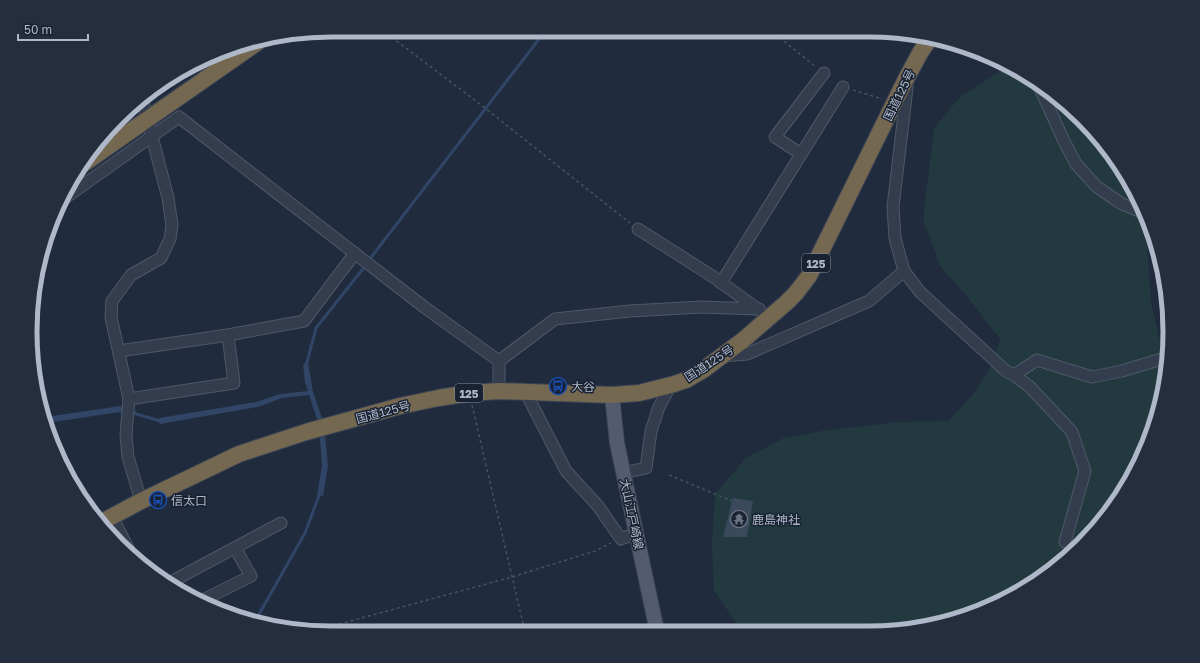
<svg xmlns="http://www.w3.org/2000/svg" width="1200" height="663" font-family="'Golos Text','Noto Sans JP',sans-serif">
  <rect width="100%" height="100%" fill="#202b3e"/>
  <path fill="#223a3f" d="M1010 67 1019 70 1067 105 1108 148 1139 198 1145 215 1151 303 1167 371 1154 428 1130 482 1095 530 1036 582 984 610 908 630 742 631 714 591 712 545 715 494 746 458 784 438 822 431 897 422 948 421C965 404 984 384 993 360 996 354 998 346 1000 339L969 299 940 266 923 219 934 128 960 97 1005 68Z"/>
  <g fill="#314567">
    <polygon points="308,363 313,392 324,424 328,466 323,496 317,495 322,466 319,425 309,395 282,398 258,407 160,424 159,418 256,402 280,394 308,391 305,382 303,364"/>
    <polygon points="120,406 136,411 133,415 120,412 47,423 46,417"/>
  </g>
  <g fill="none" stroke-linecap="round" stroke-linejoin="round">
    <g stroke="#314567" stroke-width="3">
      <polyline points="369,260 546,30"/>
      <polyline points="306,366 316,328 366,265"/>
      <polyline points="130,412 160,421 163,420"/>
      <polyline points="254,623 305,533 320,493"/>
    </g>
  </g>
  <polygon fill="#3b495d" points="733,498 753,501 747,537 723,537"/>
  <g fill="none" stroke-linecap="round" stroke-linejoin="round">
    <g stroke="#4f5868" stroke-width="13">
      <g id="minor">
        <polyline points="907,82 907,88 893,207 895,238 904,271 920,292 1006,371 1014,375 1037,360 1092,377 1122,371 1165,358 1168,355"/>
        <polyline points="1038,84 1064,141 1076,164 1097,187 1122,204 1144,213"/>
        <polyline points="801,154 775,137 824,73"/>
        <polyline points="65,198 179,117 424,307 499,361 499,391"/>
        <polyline points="638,229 712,276 759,310"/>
        <polyline points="721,283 843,87"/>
        <polyline points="119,351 228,335 304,321 355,253"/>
        <polyline points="723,356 747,354 869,301 904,271"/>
        <polyline points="499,361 555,319 630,311 701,307 759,309"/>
        <polyline points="1014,375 1030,387 1072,432 1085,471 1065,542"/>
        <polyline points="525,391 566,471 598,506 621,539 636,533"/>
        <polyline points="129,399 234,383 228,335"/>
        <polyline points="623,473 646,468 651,431 659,407 671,385"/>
        <polyline points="141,501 128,457 126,435 129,399 111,317 112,301 131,275 161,258 170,239 172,225 168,198 142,98"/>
        <polyline points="112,517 129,550"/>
        <polyline points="169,583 281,523"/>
        <polyline points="201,601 251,576 235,548"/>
      </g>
    </g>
    <g stroke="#3d4656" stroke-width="16">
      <polyline id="major" points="612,395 617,443 657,631"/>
    </g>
    <g stroke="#3c4555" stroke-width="18">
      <g id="highway">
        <polyline points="79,167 258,42"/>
        <polyline points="100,523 141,501 239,454 306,432 400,406 438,398 470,393 499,391 612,395 639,393 671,385 686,380 703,370 742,341 786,303 796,293 809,276 906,79 920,53 930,38"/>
      </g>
    </g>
    <g stroke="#40575c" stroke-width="1.5" stroke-dasharray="3 3" stroke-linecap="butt">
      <polyline points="382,30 476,101 630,223"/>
      <polyline points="770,30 816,67"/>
      <polyline points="853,90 882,99"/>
      <polyline points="472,405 525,632"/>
      <polyline points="669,475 732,501"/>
      <polyline points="310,632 512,577 595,551 611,543"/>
    </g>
    <use href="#minor" stroke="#343d4d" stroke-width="11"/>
    <use href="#major" stroke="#525c6e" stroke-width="14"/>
    <use href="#highway" stroke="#746850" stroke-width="16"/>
  </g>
  <defs>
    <g id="bus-ring" transform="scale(0.9)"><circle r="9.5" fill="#192232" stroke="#1a4fb4" stroke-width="1.5"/><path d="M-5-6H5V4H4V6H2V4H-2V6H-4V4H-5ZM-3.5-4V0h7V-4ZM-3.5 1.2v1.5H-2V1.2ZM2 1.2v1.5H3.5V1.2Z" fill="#1a4fb4"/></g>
    <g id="temple-ring" transform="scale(0.9)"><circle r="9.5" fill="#192232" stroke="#6b7280" stroke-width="1.5"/><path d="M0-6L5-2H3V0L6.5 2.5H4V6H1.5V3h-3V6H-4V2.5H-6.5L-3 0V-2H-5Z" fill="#6b7280"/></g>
  </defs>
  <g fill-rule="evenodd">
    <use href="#bus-ring" x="558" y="386"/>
    <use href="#bus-ring" x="158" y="500"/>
    <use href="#temple-ring" x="739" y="519"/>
  </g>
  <g text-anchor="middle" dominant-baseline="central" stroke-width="3" stroke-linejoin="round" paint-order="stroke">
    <g fill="#192232" stroke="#828b9c" stroke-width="1">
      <rect x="802" y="254" width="28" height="18" rx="3"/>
      <rect x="455" y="384" width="28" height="18" rx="3"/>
    </g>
    <g font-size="11" font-weight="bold" fill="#afb8c9">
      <text x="816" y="263">125</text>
      <text x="469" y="393">125</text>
    </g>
    <g font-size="12" fill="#afb8c9" stroke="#192232">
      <text transform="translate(899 95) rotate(-64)">国道125号</text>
      <text transform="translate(709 363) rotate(-33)">国道125号</text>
      <text transform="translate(383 412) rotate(-15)">国道125号</text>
      <text transform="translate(632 514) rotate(78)">大山江戸崎線</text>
    </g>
    <g font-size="12" fill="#afb8c9" stroke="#192232" text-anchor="start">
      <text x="571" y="386">大谷</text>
      <text x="171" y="500">信太口</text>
      <text x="752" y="519">鹿島神社</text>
    </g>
  </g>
  <path d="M0 0H1200V663H0ZM331 37H869A294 294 0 0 1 1163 331V332A294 294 0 0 1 869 626H331A294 294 0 0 1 37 332V331A294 294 0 0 1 331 37Z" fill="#252e3e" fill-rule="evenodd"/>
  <path fill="none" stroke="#afb8c9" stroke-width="5" d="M331 37H869A294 294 0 0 1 1163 331V332A294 294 0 0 1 869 626H331A294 294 0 0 1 37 332V331A294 294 0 0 1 331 37Z"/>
  <path d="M18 34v6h70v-6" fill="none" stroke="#afb8c9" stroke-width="2"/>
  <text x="24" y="34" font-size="12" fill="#afb8c9" stroke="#192232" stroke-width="3" paint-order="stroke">50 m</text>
</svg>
